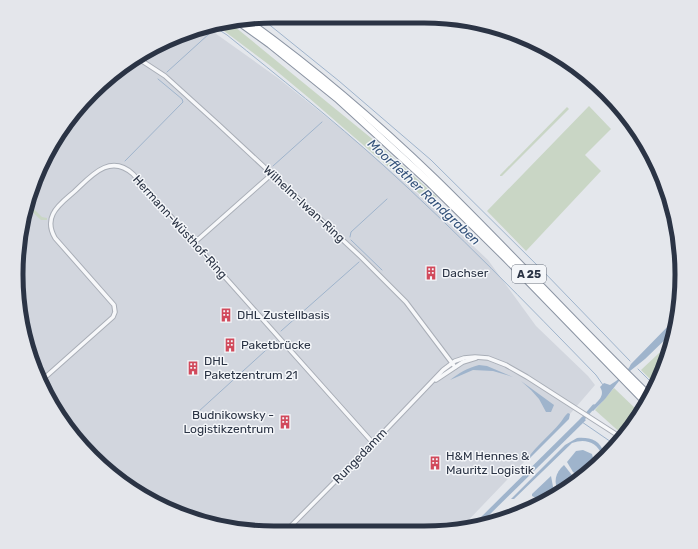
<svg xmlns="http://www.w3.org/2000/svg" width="698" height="549" font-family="Rubik,sans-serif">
  <rect width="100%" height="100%" fill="#e4e7ec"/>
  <polygon fill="#d2d6de" points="205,26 278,78 349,135 418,194 488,260 536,326 588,376 595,385 570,414 460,529 441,532 224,528 176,513 131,489 80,445 51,404 25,341 16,274 25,207 51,145 92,92 145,51"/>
  <g fill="#c9d6c5">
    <polygon points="229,22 376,142 437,197 429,202 309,98 268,64 215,24"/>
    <polygon points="589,106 611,129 585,155 601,171 526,251 487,211"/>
    <polygon points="567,107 569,109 502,176 500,176 500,175"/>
    <polygon points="27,202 42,217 47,218 47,220 41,220 28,208 25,207"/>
    <polygon points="673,340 673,342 653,382 641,370"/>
    <polygon points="614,388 639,412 628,432 624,436 595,410"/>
  </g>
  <g fill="#9fb4cc">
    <path d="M675 319 674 331 645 359 630 371 619 381 605 399 593 411 590 409C597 402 606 396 600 387L604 383 610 385C618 380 627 373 631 364Z"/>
    <path d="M479 365 487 366 513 377 493 371 473 370 450 380C459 373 467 368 479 365Z"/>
    <polygon points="521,381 554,405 551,412 546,412 539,399 531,390"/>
    <path d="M568 413 570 414 569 419 528 460V458C537 445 550 435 560 423 563 420 564 416 568 413Z"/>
    <polygon points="582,417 586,420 479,525 472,526"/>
    <path d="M577 438C590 437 600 440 604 453L602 455C597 442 585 438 572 443L514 499H511L565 445Z"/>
    <polygon points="583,450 592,454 594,462 578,476 573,472 567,462 576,451"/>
    <path d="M564 465 575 479 559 493C553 482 555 473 564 465Z"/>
    <polygon points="551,476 554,492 557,495 548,501 534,497 532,496 532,494"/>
  </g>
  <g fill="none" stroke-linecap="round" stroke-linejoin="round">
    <g stroke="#9fb4cc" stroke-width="1">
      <polyline points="261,18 339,81 431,160 542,270 630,361"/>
      <path d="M213 26 227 35C279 77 332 119 383 165 457 232 526 303 596 375L603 385"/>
      <polyline points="167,72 210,33"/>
      <polyline points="125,161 183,102 182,99 158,79"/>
      <polyline points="273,166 322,122"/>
      <polyline points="350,237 351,232 387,199"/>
      <polyline points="351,240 382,270"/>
      <polyline points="281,331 359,262"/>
      <polyline points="638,369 652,383"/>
      <polyline points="198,412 276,341"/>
      <polyline points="582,422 614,444"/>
      <polyline points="121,481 122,479"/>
    </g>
    <polyline stroke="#9fb4cc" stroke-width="3.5" points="581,421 594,406"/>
    <g stroke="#a9aeb7" stroke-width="5.5">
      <g id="street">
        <polyline points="136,57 165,76 218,124 361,257 406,302 455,367"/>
        <polyline points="194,243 272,174"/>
        <polyline points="436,380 463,362 476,358"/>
        <path d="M41 381 113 317 115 312 114 305 55 238C51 231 49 222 53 214 57 205 67 198 75 191 91 176 110 153 133 174L373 443"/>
        <polyline points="288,529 380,436 443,370 455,361 464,358 475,357 488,358 506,365 527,377 622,438"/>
      </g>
    </g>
    <g stroke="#8b94a3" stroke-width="9">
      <g id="highway">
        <path d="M246 20C313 68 376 122 435 179 507 249 575 324 647 394"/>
        <polyline points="238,21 270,44 337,98 430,183 506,258 644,400"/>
      </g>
    </g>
    <use href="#street" stroke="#f7f8fa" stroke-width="3.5"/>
    <use href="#highway" stroke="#fff" stroke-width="7"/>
  </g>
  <defs>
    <g id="building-bare" transform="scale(1.08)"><path d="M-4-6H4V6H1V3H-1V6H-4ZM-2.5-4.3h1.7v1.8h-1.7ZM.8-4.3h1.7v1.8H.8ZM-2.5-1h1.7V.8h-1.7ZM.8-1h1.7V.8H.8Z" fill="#d1495b" stroke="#f4f6f9" stroke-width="2.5" paint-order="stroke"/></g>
  </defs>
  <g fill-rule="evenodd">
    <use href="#building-bare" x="431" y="273"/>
    <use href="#building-bare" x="226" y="315"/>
    <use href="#building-bare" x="230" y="345"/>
    <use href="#building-bare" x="193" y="368"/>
    <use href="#building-bare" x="285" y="422"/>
    <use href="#building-bare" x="435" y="463"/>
  </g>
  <g text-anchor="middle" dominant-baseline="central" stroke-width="3" stroke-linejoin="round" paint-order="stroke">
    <rect fill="#f4f6f9" stroke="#676e7b" stroke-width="1" x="512" y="265" width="34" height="18" rx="3"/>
    <g font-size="11" font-weight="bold" fill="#2b3445">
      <text x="529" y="274">A 25</text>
    </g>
    <g font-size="12" fill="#2b3445" stroke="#f4f6f9">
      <text transform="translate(304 204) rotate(43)">Wilhelm-Iwan-Ring</text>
      <text transform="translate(180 227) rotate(48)">Hermann-Wüsthof-Ring</text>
      <text transform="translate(360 456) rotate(-46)">Rungedamm</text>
    </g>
    <g font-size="12" fill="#2b3445" stroke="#f4f6f9" text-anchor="start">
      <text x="442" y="273">Dachser</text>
      <text x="237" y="315">DHL Zustellbasis</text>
      <text x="241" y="345">Paketbrücke</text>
      <text x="204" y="361">DHL<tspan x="204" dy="14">Paketzentrum 21</tspan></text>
      <text x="274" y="415" text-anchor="end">Budnikowsky -<tspan x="274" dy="14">Logistikzentrum</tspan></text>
      <text x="446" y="456">H&amp;M Hennes &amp;<tspan x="446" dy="14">Mauritz Logistik</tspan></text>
    </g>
    <g font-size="13" font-style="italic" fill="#34527a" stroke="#f4f6f9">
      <text transform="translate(424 192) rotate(43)">Moorflether Randgraben</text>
    </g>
  </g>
  <path d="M0 0H698V549H0ZM274 23H424A251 251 0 0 1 675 274V275A251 251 0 0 1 424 526H274A251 251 0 0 1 23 275V274A251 251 0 0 1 274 23Z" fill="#e4e6eb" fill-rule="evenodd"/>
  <path fill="none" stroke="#2b3445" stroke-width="5" d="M274 23H424A251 251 0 0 1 675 274V275A251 251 0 0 1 424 526H274A251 251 0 0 1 23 275V274A251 251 0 0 1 274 23Z"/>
</svg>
